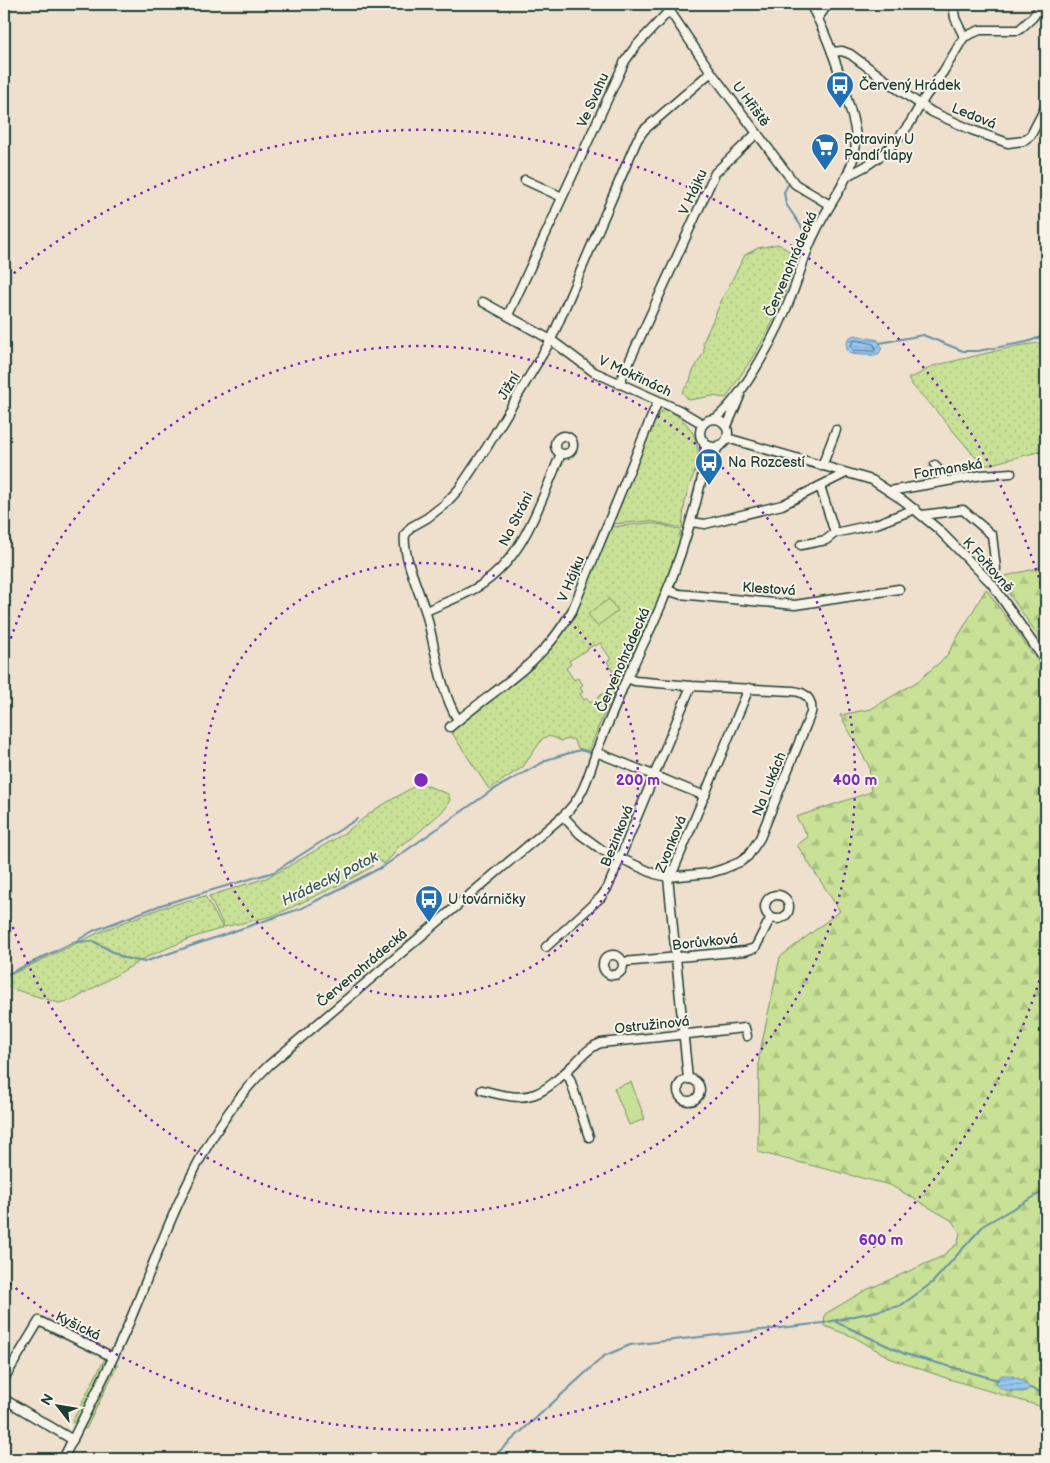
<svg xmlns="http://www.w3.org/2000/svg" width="1050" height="1463" font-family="'Balsamiq Sans',sans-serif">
  <defs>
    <pattern id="grass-dots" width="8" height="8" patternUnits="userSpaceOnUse" patternTransform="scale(1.25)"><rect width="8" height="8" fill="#c8e196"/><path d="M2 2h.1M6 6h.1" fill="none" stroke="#abc282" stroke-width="1.8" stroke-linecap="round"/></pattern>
    <pattern id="forest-firs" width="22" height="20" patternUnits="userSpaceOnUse" patternTransform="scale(1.25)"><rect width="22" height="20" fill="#c8e196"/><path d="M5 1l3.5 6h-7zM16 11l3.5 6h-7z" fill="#abc282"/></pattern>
    <pattern id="water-rules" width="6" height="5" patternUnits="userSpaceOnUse" patternTransform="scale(1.25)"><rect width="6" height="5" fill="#97c6f2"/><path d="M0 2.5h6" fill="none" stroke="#7ba2c5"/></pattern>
  </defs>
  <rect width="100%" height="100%" fill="#eee0cc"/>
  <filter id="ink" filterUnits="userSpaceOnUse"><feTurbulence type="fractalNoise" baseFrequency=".02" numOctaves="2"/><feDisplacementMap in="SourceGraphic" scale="10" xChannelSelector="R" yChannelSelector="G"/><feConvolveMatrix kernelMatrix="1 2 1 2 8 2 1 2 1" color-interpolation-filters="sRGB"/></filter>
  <g filter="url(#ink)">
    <g fill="url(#grass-dots)" stroke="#748f65">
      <polygon points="778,244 794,254 789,270 791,276 776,315 763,341 726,398 712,396 689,400 682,392 690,381 693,371 704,352 703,342 709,329 723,297 745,255 758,248"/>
      <polygon points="1046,342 1046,450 983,466 932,406 912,385 908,378 917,375 933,366 1017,346"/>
      <path d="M664 409C687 417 702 439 697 464 695 474 689 483 687 493 684 505 683 516 682 528L650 521 611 524 657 413 659 414Z"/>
      <path d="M649 523 663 525 681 530 679 536 682 537 665 586 624 673 612 671 607 661 611 659 600 643 595 646 594 645 569 661 571 664 566 668 574 680 578 678 583 685 580 687 583 692 580 694 584 700 587 698 590 703 614 686 611 681 617 679 620 681 600 723 589 751 578 748 573 739H570L561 741C554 737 550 735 543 738L523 767 489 789 450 730 496 695 549 648 610 527Z"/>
      <polygon points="420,783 448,794 450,799 446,808 411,839 399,846 392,856 384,864 374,856 372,867 343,883 273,916 224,927 209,896 266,878 282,870 345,833 374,810"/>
      <polygon points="205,896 223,928 191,938 147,957 73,1000 59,1003 13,989 4,984 4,979 6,977 104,930 161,908"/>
      <polygon points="105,1358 107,1364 77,1424 72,1422"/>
      <polygon points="118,1364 86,1429 83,1428 113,1367"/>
    </g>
    <g fill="url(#forest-firs)" stroke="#748f65">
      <polygon points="1046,566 1046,647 998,578"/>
      <polygon points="986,589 1046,673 1046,1408 949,1379 892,1359 854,1337 824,1326 825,1314 864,1291 941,1257 958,1243 960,1232 951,1220 890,1185 758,1152 759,1057 780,957 840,911 797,845 808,837 796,817 871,792 869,766 840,715 871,709 918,681 946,657"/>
    </g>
    <g fill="#c8e196" stroke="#748f65">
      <polygon points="609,599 618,611 597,626 588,614"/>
      <polygon points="631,1082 645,1119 629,1125 614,1088"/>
    </g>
    <g fill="url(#water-rules)" stroke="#678fa6">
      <path d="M854 335 878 340 882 348 878 355 875 356 851 354C845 350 846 344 849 338Z"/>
      <path d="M1002 1375C1014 1375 1023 1379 1030 1388L1024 1392C1015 1392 1003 1392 996 1384L997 1379Z"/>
    </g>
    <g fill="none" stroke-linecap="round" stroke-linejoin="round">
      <polygon stroke="#4f7480" stroke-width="1" points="855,340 874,344 876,349 874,351 853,350 851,346 853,341"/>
      <g stroke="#678fa6" stroke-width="2">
        <polyline points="788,185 784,192 786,204 807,235"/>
        <polyline points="880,343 923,335 963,351 978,351 1027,342 1046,335"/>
        <polyline points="75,942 93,931 161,905 274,872 357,819"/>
        <polyline points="4,976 74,942 93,941 124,958 144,962 302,908 384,866 491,791 549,759 580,750 591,753 592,750"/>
        <polyline points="836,1322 905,1354 998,1380"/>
        <polyline points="1030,1388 1046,1394"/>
        <polyline points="491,1459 604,1356 630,1345 823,1323 900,1306 932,1283 984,1225 1046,1190"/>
      </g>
      <g stroke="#1f3d34" stroke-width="11">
        <g id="minor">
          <polyline points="665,4 711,72 795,184 830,205"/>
          <polyline points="953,4 955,18 964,37"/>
          <polyline points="818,18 828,4"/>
          <polyline points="832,52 842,51 850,54 899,90 932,112 972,130 1008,143 1023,141 1031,135 1046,106"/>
          <polyline points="847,176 866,166 883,154 898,139 910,123 925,97 943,72 964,37 980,30 1019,30 1032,18 1043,4"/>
          <polyline points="525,180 562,197"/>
          <polyline points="556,211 625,61 636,46 669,11"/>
          <polyline points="483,302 551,340 594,372 679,410 703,424"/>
          <polyline points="508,315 556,212"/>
          <polyline points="619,384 715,173 757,133"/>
          <path d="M715 419C745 396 779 329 792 294 800 274 805 252 815 233 829 202 855 176 856 140 856 125 850 110 846 95 837 64 826 32 810 4"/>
          <circle cx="714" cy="433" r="14"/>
          <polyline points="727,426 740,396"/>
          <circle cx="564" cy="445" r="9"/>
          <polyline points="727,438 872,480 904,501 938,529 992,584 1046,662"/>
          <polyline points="935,465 945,481"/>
          <polyline points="822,466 836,430"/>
          <polyline points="705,474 719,445"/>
          <polyline points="820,486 835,533 876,524 915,509"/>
          <polyline points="890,491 982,475 1011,473"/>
          <polyline points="922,515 963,510 992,535 996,569"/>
          <polyline points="691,522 705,524 782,505 846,473"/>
          <polyline points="801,545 826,540 835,533"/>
          <polyline points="667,590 679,594 795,605 899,589"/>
          <path d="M426 611C443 603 464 596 481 585 526 555 540 501 561 454"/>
          <path d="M458 720C440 691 435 646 426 613 420 593 402 555 405 535L411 527 427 518 445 504 459 489 487 447 551 340 637 140 644 130 711 72"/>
          <path d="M450 727C480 701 518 678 545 648 556 637 564 624 572 611L658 401"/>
          <polyline points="596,752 705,796"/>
          <path d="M563 816 580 834 602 850 655 874 668 877 710 873 723 869 740 862 748 856 760 838 811 713C813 700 806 692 793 691L691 686 635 681 627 678"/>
          <circle cx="777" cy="907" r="12"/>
          <polyline points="546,947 601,897 608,887 691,686"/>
          <circle cx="613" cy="965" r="10"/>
          <polyline points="623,962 745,951 755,948 771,917"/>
          <polyline points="565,1073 570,1079 589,1137"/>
          <circle cx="689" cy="1090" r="11"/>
          <polyline points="688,1079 668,877 674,869 749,688"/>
          <path d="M482 1090C532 1104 540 1097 577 1061 584 1054 591 1046 601 1043L745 1028 747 1036"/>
          <polyline points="4,1379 39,1321 113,1357"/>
          <polyline points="4,1399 73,1440"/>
          <path d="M63 1459C85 1414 109 1369 129 1323 166 1234 198 1133 269 1065L563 816C584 796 587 779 596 753 604 731 614 711 622 689 635 660 650 632 662 603 676 570 687 536 696 502 701 483 707 461 704 441"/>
        </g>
      </g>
      <use href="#minor" stroke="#f7f3e8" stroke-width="8"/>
    </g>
  </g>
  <g fill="none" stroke="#7b2cbf" stroke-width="2.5" stroke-dasharray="2.5 5">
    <circle cx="421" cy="780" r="217"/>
    <path d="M4 660A434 434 0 1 1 4 900"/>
    <path d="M1046 959A650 650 0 0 1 8 1282M8 278A650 650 0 0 1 1046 601"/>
  </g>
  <defs>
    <g id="bus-pin" transform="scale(1.4375)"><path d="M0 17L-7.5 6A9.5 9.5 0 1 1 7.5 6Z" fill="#1f6fb2" stroke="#f7f3e8"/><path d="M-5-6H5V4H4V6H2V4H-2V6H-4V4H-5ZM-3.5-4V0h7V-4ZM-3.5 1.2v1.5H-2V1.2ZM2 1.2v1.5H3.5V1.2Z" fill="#fff"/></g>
    <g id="supermarket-pin" transform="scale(1.4375)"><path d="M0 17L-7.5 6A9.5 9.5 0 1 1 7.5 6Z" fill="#1f6fb2" stroke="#f7f3e8"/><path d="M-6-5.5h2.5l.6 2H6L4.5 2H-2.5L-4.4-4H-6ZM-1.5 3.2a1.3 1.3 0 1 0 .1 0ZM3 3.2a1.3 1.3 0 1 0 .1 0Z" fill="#fff"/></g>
  </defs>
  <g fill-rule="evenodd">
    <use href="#bus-pin" x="840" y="85"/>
    <use href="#supermarket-pin" x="825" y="147"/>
    <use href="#bus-pin" x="709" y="462"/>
    <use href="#bus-pin" x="429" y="899"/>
  </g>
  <g text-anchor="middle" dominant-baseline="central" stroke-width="4" stroke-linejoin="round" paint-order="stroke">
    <g font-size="14" fill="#1f3d34" stroke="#f7f3e8" text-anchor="start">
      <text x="859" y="85">Červený Hrádek</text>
      <text x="844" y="139">Potraviny U<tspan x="844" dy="16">Pandí tlapy</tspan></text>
      <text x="728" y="462">Na Rozcestí</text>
      <text x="448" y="899">U továrničky</text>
    </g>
    <g font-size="14" fill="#1f3d34" stroke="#f7f3e8">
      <text transform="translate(593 100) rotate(-66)">Ve Svahu</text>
      <text transform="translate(751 104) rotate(53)">U Hřiště</text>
      <text transform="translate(974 116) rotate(22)">Ledová</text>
      <text transform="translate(693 192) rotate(-65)">V Hájku</text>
      <text transform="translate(791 264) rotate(-67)">Červenohrádecká</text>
      <text transform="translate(635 376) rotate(25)">V Mokřinách</text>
      <text transform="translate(509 386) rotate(-59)">Jižní</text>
      <text transform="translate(948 469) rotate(-9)">Formanská</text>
      <text transform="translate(516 519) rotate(-63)">Na Stráni</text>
      <text transform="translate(988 565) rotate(48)">K Fořtovně</text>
      <text transform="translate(571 579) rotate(-67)">V Hájku</text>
      <text transform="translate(769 589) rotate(4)">Klestová</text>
      <text transform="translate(623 660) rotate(-66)">Červenohrádecká</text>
      <text transform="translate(769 784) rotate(-68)">Na Lukách</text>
      <text transform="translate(617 836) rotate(-68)">Bezinková</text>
      <text transform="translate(671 844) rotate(-68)">Zvonková</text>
      <text transform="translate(705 942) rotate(-6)">Borůvková</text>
      <text transform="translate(362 968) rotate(-40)">Červenohrádecká</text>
      <text transform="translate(652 1025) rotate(-6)">Ostružinová</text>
      <text transform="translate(78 1326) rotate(26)">Kyšická</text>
    </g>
    <g font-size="15" font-style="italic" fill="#37585a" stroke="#f7f3e8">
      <text transform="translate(330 879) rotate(-26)">Hrádecký potok</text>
    </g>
  </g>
  <circle cx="421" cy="780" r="8" fill="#7b2cbf" stroke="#f7f3e8" stroke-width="2.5"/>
  <g font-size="15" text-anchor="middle" font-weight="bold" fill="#7b2cbf" stroke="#f7f3e8" stroke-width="4" stroke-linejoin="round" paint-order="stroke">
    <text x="638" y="785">200 m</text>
    <text x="855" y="785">400 m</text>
    <text x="881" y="1245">600 m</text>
  </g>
  <rect width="1050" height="1463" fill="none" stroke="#f7f3e8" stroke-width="20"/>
  <rect x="10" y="10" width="1030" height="1443" fill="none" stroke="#1f3d34" stroke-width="2" filter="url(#ink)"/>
  <g transform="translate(58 1406) rotate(301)" stroke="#f7f3e8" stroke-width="4" paint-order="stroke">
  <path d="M0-4L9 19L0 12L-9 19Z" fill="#1f3d34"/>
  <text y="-8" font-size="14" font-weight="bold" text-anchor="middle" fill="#1f3d34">N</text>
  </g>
</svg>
